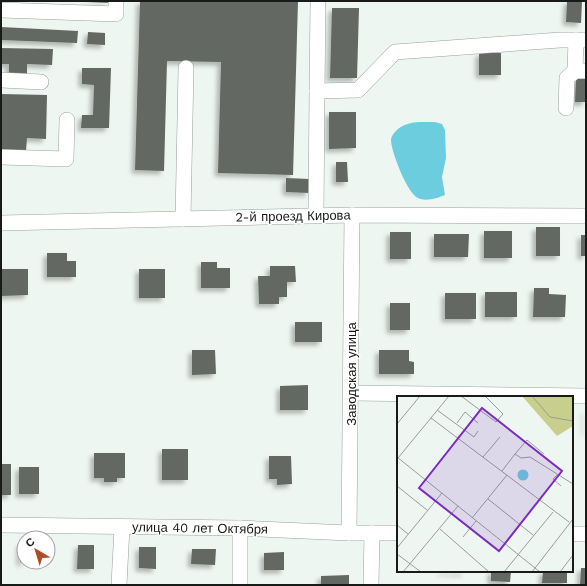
<svg xmlns="http://www.w3.org/2000/svg" width="587" height="586" font-family="'Work Sans',sans-serif">
  <defs>
    <filter id="shadow"><feDropShadow dx="-3.5" dy="3.5" stdDeviation="2" flood-color="#0004"/></filter>
  </defs>
  <rect width="100%" height="100%" fill="#eef6f1"/>
  <path fill="#6ccddf" d="M435 122 442 124 445 130 446 158 442 177 445 195C438 198 425 202 418 198 407 193 391 151 391 140 391 137 393 134 395 132 405 120 421 122 435 122Z"/>
  <g fill="#646862" filter="url(#shadow)">
    <polygon points="86,1 109,1 109,3 86,2"/>
    <polygon points="140,1 298,1 293,175 218,173 221,62 167,61 164,171 135,170"/>
    <polygon points="567,1 582,1 581,23 566,22"/>
    <polygon points="332,8 359,8 357,78 330,78"/>
    <polygon points="1,27 78,31 77,43 1,40"/>
    <polygon points="88,32 105,33 105,45 87,44"/>
    <polygon points="1,48 53,49 52,65 27,64 27,75 9,74 9,64 1,64"/>
    <rect x="479" y="53" width="22" height="22"/>
    <polygon points="82,68 111,68 109,128 81,128 82,115 93,115 94,85 82,84"/>
    <polygon points="576,78 586,78 586,102 575,102"/>
    <polygon points="1,94 47,95 46,139 27,138 26,151 1,151"/>
    <polygon points="329,112 356,112 356,148 329,149"/>
    <polygon points="336,162 347,162 348,182 336,182"/>
    <polygon points="286,178 309,179 309,193 286,192"/>
    <rect x="536" y="227" width="24" height="29"/>
    <rect x="484" y="231" width="28" height="27"/>
    <rect x="390" y="232" width="21" height="27"/>
    <polygon points="434,234 469,234 468,257 434,257"/>
    <rect x="581" y="235" width="5" height="21"/>
    <polygon points="47,253 67,253 67,261 76,261 76,277 47,277"/>
    <polygon points="201,262 217,262 217,268 230,268 230,288 201,288"/>
    <polygon points="270,266 295,266 296,282 287,282 287,297 279,297 279,304 259,304 258,276 270,276"/>
    <polygon points="1,269 28,269 28,295 1,296"/>
    <rect x="139" y="269" width="26" height="29"/>
    <polygon points="534,288 549,288 549,294 566,295 565,317 533,317"/>
    <rect x="485" y="292" width="32" height="25"/>
    <rect x="445" y="293" width="31" height="26"/>
    <rect x="390" y="303" width="20" height="27"/>
    <rect x="295" y="322" width="27" height="20"/>
    <polygon points="192,350 215,350 216,374 192,375"/>
    <polygon points="379,350 409,350 409,361 414,362 414,374 379,374"/>
    <polygon points="308,385 308,410 280,410 280,386"/>
    <rect x="585" y="410" width="1" height="23"/>
    <rect x="162" y="449" width="26" height="31"/>
    <polygon points="94,453 125,453 125,478 117,478 117,482 104,482 104,478 94,478"/>
    <polygon points="269,456 291,456 292,484 277,485 277,479 269,479"/>
    <rect x="1" y="464" width="10" height="31"/>
    <rect x="19" y="467" width="20" height="27"/>
    <polygon points="20,543 24,543 24,563 20,562"/>
    <polygon points="78,545 94,545 94,569 77,569"/>
    <polygon points="139,547 156,547 156,569 139,568"/>
    <polygon points="192,549 216,549 215,565 191,564"/>
    <polygon points="284,552 284,570 264,570 264,553"/>
    <polygon points="581,568 586,568 586,585 580,585"/>
    <polygon points="441,571 465,571 465,573 441,572"/>
    <polygon points="491,571 511,571 510,582 491,581"/>
    <polygon points="543,571 567,571 567,583 542,583"/>
    <polygon points="349,575 349,585 321,585 321,576"/>
  </g>
  <g fill="none" stroke-linecap="round" stroke-linejoin="round">
    <g stroke="#99a09c" stroke-width="16">
      <g id="minor">
        <polyline points="1,10 116,14 116,1"/>
        <polyline points="576,40 575,71 586,71"/>
        <polyline points="1,80 41,82"/>
        <polyline points="317,91 318,1"/>
        <polyline points="566,108 567,78 575,71"/>
        <polyline points="1,157 66,159 67,120"/>
        <polyline points="316,215 317,91 358,90 395,52 560,40 586,40"/>
        <polyline points="183,219 186,68"/>
        <polyline points="1,223 352,215 586,216"/>
        <polyline points="351,393 586,396"/>
        <polyline points="1,525 240,528 349,533 398,533"/>
        <polyline points="240,528 240,585"/>
        <polyline points="349,533 352,215"/>
        <polyline points="572,534 586,534"/>
        <polyline points="119,585 122,527"/>
        <polyline points="371,585 372,533"/>
      </g>
    </g>
    <use href="#minor" stroke="#fff" stroke-width="15"/>
  </g>
  <g text-anchor="middle" dominant-baseline="central" stroke-width="3" stroke-linejoin="round" paint-order="stroke">
    <g font-size="13" fill="#171a18" stroke="#fff">
      <text transform="translate(293 216) rotate(-1)">2-й проезд Кирова</text>
      <text transform="translate(351 374) rotate(-90)">Заводская улица</text>
      <text transform="translate(200 528) rotate(1)">улица 40 лет Октября</text>
    </g>
  </g>
  <g transform="translate(397 396)">
    <rect width="176" height="176" fill="#eef6f1"/>
    <path d="M125 0H176V30L160 40Z" fill="#c8cf8c"/>
    <path d="M120.5 79a5.5 5.5 0 1 1 11 0a5.5 5.5 0 1 1-11 0Z" fill="#6ccddf"/>
    <path fill="none" stroke="#989e9a" stroke-width="1" d="M64 0 99 26 106 18 88 0M135 0 153 21 176 25M40 14 77 41 81 35M34 22 172 126M60 27 68 16 81 27M0 28 23 0M118 58 130 44 147 58M0 61 143 176M86 61 103 41M1 62 52 0M105 75 118 58 124 62 133 61 176 88M160 79 156 83 164 90M0 90 30 114M91 103 136 139M75 122 110 79M0 129 11 138M43 133 92 176M66 141 79 125M0 152 45 97M0 158 24 176M6 176 61 110M107 176 156 116M135 176 176 123M163 176 176 159"/>
    <path fill="#7b2cbf" fill-opacity="0.15" stroke="#7b2cbf" stroke-width="2" d="M85 12 165 75 102 155 22 92Z"/>
    <rect width="176" height="176" fill="none" stroke="#171a18" stroke-width="2"/>
  </g>
  <rect width="587" height="586" fill="none" stroke="#171a18" stroke-width="4"/>
  <g transform="translate(36 550) rotate(322)"><circle r="19" fill="#ffffff" stroke="#a2a3a3"/>
  <path d="M0-3L7 15L0 10L-7 15Z" fill="#b14a25"/>
  <text y="-6" font-size="11" font-weight="bold" text-anchor="middle" fill="#171a18">С</text>
  </g>
</svg>
